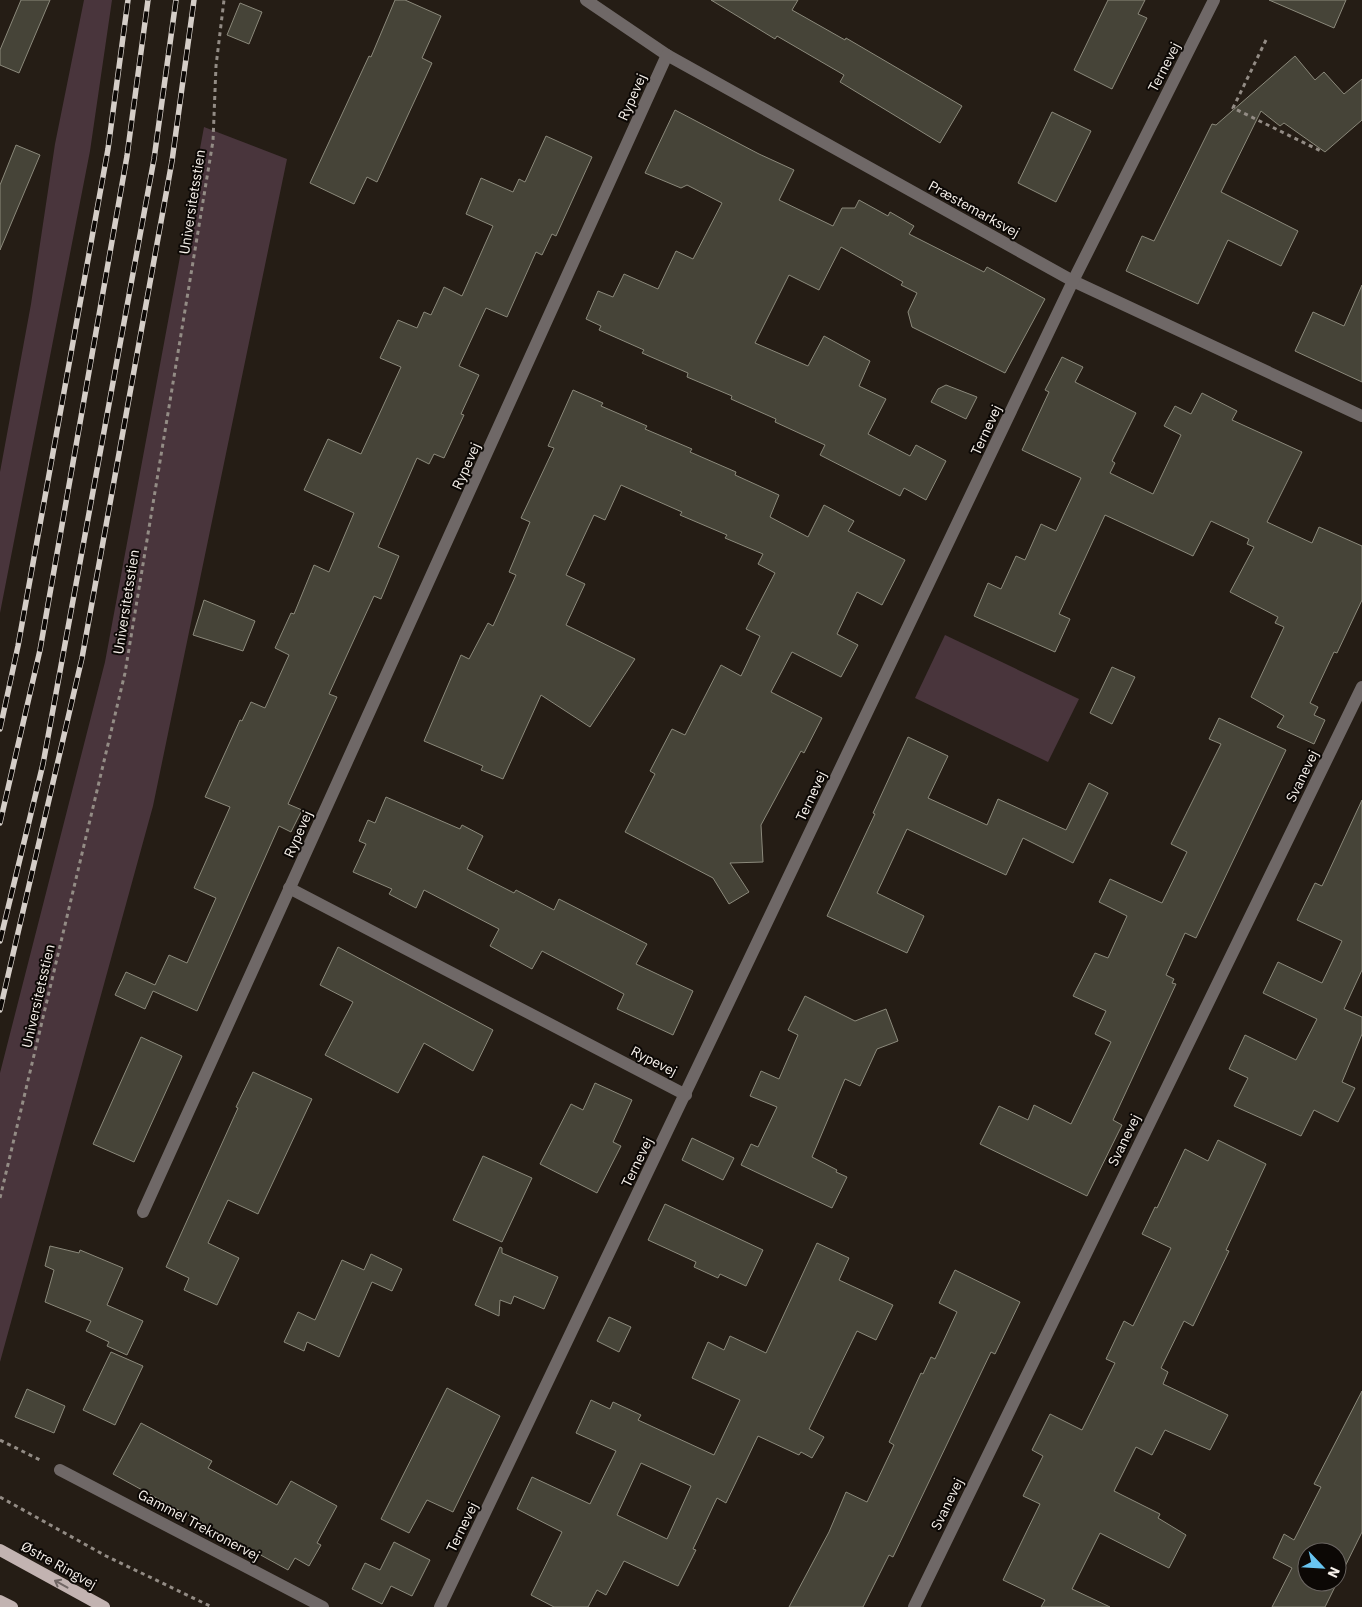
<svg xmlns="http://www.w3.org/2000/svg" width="1362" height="1607" font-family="'IBM Plex Sans',sans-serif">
  <rect width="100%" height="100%" fill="#251d15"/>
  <g fill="#49353c">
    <polygon points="84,0 112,0 90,151 0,613 0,472 31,304 55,144"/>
    <polygon points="204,127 287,159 153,806 0,1362 0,1073 105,662"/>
    <polygon points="945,635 1079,699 1048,762 915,698"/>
  </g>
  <g fill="#464438" stroke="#8b897b" fill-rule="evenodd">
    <polygon points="21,0 50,0 19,73 0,65 0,50"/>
    <polygon points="395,0 405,0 441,16 422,58 432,63 377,182 367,177 354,204 310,183 369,56 371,57"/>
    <polygon points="711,0 798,0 792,10 845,40 846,38 962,106 940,143 840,82 844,75 777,36 775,39"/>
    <polygon points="1108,0 1145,0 1138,14 1147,18 1112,89 1074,70"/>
    <polygon points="1269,0 1346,0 1334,28"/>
    <polygon points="240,3 262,12 249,44 227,35"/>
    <polygon points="1295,56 1315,80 1324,72 1344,94 1362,79 1362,120 1325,152 1284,123 1280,126 1261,111 1221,192 1298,231 1281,266 1228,240 1198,304 1126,271 1142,236 1154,241 1212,124 1216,125"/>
    <polygon points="675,110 759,154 794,170 779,200 833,226 842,208 855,208 859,200 888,216 890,212 914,226 909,234 984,272 987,267 1045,299 1005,373 912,327 908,312 917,293 901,285 903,282 841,247 819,290 789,275 755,343 808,366 824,336 870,361 859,386 886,399 868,434 910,456 916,445 946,461 926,500 904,488 900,496 820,455 825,445 775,422 776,419 731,399 732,396 687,377 688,373 642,353 644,350 599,330 601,326 586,319 598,291 613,297 624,274 658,289 676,251 693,259 722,203 687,185 681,188 645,173"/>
    <polygon points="1052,112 1091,131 1056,202 1018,183"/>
    <polygon points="546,136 592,157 556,236 552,234 542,255 536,252 507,317 486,308 459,366 479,375 461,414 464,415 444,458 434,454 429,464 417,458 378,547 399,556 381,599 374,596 329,694 337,697 288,804 302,810 291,832 279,826 197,1011 153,991 145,1009 115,995 126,972 155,985 169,955 187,963 216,898 194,888 230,807 205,797 240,720 242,721 251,702 265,708 289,655 275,648 291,613 294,614 314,565 329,572 354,513 304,490 328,439 361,454 401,367 380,358 398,320 417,328 424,312 431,315 444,287 462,296 493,226 466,214 481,178 513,192 519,179 525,182"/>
    <polygon points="16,145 40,155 0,250 0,185"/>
    <polygon points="1362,285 1362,382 1295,351 1313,312 1344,326"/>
    <polygon points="1062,357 1083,367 1075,382 1136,413 1112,461 1115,463 1110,473 1153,494 1181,435 1164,426 1175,406 1191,414 1202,393 1237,411 1232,420 1302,452 1267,522 1312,543 1319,527 1362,546 1362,600 1337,653 1334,652 1310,703 1318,707 1314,715 1325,720 1314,744 1277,727 1284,716 1251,697 1284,627 1275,623 1278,617 1230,592 1254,547 1247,544 1249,539 1211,521 1193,556 1105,515 1059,614 1070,619 1055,652 974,616 988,583 1001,589 1016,556 1025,560 1041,524 1056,531 1081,478 1022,450 1049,392 1045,390"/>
    <polygon points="946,385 977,397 966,419 931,402 938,389"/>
    <polygon points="573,390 603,403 601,406 647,426 645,429 692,449 690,452 736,472 735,475 779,495 770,517 808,537 824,505 854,521 848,531 905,560 882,605 857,592 837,634 858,645 841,677 792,652 771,692 822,718 804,753 801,751 761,825 763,862 730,863 749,892 729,904 713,878 625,832 655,774 650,771 672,729 685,735 721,665 741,676 760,636 746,629 775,573 758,564 763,554 725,538 727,535 680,515 682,512 621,485 605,520 594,515 566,575 585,584 566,625 635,659 590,727 541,695 503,779 481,770 483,766 424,741 461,655 469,659 488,623 493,626 516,575 509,572 530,522 521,518 554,448 548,446"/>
    <polygon points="204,600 255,621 243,651 193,635"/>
    <polygon points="1112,667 1135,677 1112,724 1090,713"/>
    <polygon points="1219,718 1286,750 1196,938 1185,933 1166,975 1174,979 1172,983 1176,984 1113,1120 1122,1125 1087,1196 980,1144 999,1106 1028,1120 1034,1105 1071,1124 1111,1042 1095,1034 1106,1011 1073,996 1095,953 1108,958 1127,916 1099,902 1110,879 1162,903 1187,852 1171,844 1221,744 1209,739"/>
    <polygon points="908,737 948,756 928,798 987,825 998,799 1066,830 1089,783 1108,793 1073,863 1023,838 1006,875 907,829 877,893 924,916 907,953 827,916 875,814 873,813"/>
    <polygon points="386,797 460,829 462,825 483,836 467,869 514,893 516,890 554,910 559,899 647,944 636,964 693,991 673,1035 617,1009 624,994 542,951 532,969 490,946 499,929 424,890 416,908 389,894 392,889 353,872 366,844 359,841 368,820 375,823"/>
    <polygon points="1362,800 1362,970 1344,1009 1362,1017 1362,1034 1342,1082 1355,1088 1338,1122 1314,1110 1301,1136 1234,1106 1248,1078 1229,1069 1245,1035 1296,1060 1317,1019 1263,993 1278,962 1322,983 1342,941 1297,920 1315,883 1322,886"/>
    <polygon points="338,947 493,1030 473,1071 424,1043 398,1093 325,1055 353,1002 320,985"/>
    <polygon points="805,996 855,1021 886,1009 898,1041 877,1049 860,1086 845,1079 812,1157 837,1170 836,1172 847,1177 832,1208 741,1165 751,1144 758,1147 777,1107 750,1096 761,1071 779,1079 798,1035 788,1030"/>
    <polygon points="141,1037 182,1056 134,1162 93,1144"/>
    <polygon points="253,1072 312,1099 258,1214 228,1200 208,1243 239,1258 217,1305 184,1290 189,1278 166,1267 238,1108 236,1107"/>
    <polygon points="595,1083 632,1100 613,1142 621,1146 597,1193 540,1164 571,1104 583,1110"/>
    <polygon points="692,1138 734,1158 723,1180 682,1160"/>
    <polygon points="1218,1140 1266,1164 1226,1250 1229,1251 1193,1326 1184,1321 1161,1368 1168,1372 1163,1384 1228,1415 1210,1450 1165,1430 1152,1455 1136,1447 1114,1491 1160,1514 1158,1518 1186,1535 1169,1568 1100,1533 1072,1589 1110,1607 1041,1607 1045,1600 1003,1580 1040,1504 1023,1496 1043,1456 1032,1450 1050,1414 1082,1430 1115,1363 1106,1359 1124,1321 1133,1326 1171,1248 1142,1234 1155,1207 1157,1208 1185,1149 1208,1161"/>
    <polygon points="483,1156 532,1178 502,1242 453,1220"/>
    <polygon points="665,1204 763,1250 746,1286 720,1274 718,1278 694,1267 696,1262 648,1240"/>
    <path d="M817 1243 849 1258 839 1280 893 1305 876 1340 857 1331 809 1429 824 1437 812 1458 801 1452 799 1455 758 1436 726 1503 717 1498 693 1549 696 1550 678 1586 624 1561 606 1595 597 1590 588 1607H554L531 1595 562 1532 517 1509 532 1477 590 1504 616 1451 576 1433 591 1400 610 1409 613 1402 641 1415 638 1420 714 1455 740 1400 692 1378 708 1342 724 1350 730 1336 766 1353ZM641 1463 691 1486 667 1539 617 1515Z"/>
    <polygon points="50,1246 79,1253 80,1250 123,1268 107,1305 143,1321 127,1355 107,1346 109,1342 86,1331 91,1321 45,1302 54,1270 45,1266"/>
    <polygon points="500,1247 502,1248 502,1253 558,1277 544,1309 514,1296 511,1304 500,1300 499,1316 475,1305"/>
    <polygon points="371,1254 402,1269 392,1291 372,1282 339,1357 307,1342 304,1351 284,1342 298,1312 315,1320 342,1260 364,1270"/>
    <polygon points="955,1270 1020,1302 995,1354 991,1352 893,1557 889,1555 863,1607 789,1607 829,1532 846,1492 867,1502 894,1445 889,1442 921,1373 923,1374 931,1357 935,1359 957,1312 939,1303"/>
    <polygon points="609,1317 631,1327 619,1352 597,1341"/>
    <polygon points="111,1352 143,1366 115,1425 83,1410"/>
    <polygon points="447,1388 500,1416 453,1512 427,1500 409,1533 381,1519"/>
    <polygon points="27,1389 65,1406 54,1433 15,1417"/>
    <path d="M1362 1391V1532L1325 1607H1272L1292 1568 1273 1558 1284 1534 1294 1540 1321 1487 1314 1484ZM1307 1552H1337V1582H1307Z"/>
    <polygon points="141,1423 212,1461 208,1468 277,1505 291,1481 337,1506 317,1543 321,1545 309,1566 295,1558 288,1570 113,1474"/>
    <polygon points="394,1542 430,1560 412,1596 391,1586 382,1604 352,1589 365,1563 380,1570"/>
  </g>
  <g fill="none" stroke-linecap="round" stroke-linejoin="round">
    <g stroke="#938c85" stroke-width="3" stroke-dasharray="4 4" stroke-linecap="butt">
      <polyline points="1266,40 1233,108 1323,152"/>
      <polyline points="0,1198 125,673 213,141 216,66 224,0"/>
      <polyline points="0,1440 42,1461"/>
      <polyline points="0,1497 106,1556 212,1607"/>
    </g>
    <g stroke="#6f6867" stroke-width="12">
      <polyline points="586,0 667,55 1073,281 1362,416"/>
      <polyline points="289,888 686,1095"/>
      <polyline points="143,1212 667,55"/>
      <polyline points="60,1470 323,1607"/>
      <polyline points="440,1607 1073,281 1214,0"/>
      <polyline points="914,1607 1362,687"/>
    </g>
    <g stroke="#c2b3b1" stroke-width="12">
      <polyline points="0,1550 104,1607"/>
      <polyline points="0,1601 12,1607"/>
    </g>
    <g stroke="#d5cec8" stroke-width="5.5">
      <g id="rail">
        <polyline points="0,729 18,646 108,149 128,0"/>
        <polyline points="0,823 40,650 127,156 148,0"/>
        <polyline points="0,941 43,764 154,159 176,0"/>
        <polyline points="0,1010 82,658 172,161 194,0"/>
      </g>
    </g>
    <use href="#rail" stroke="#0c0805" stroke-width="4" stroke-dasharray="11" stroke-linecap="butt"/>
  </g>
  <defs><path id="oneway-shaft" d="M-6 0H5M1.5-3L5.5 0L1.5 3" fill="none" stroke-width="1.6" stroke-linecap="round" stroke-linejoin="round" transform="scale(1.25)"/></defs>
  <use stroke="#706664" href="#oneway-shaft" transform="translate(61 1584) rotate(-151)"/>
  <g text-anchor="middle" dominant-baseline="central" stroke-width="4" stroke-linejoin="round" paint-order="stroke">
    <g font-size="14" fill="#f7f1eb" stroke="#0c0805">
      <text transform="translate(1164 67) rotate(-63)">Ternevej</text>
      <text transform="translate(632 97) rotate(-66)">Rypevej</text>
      <text transform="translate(192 202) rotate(-81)">Universitetsstien</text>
      <text transform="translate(974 209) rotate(29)">Præstemarksvej</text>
      <text transform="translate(986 430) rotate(-65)">Ternevej</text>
      <text transform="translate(466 466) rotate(-66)">Rypevej</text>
      <text transform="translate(126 602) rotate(-81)">Universitetsstien</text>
      <text transform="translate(1302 776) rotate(-64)">Svanevej</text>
      <text transform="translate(811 796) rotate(-65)">Ternevej</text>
      <text transform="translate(298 834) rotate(-66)">Rypevej</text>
      <text transform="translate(38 996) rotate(-77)">Universitetsstien</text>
      <text transform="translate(654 1061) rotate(27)">Rypevej</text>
      <text transform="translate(1124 1140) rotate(-64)">Svanevej</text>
      <text transform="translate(637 1162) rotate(-64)">Ternevej</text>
      <text transform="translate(947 1504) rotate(-64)">Svanevej</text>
      <text transform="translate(199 1525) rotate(28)">Gammel Trekronervej</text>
      <text transform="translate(462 1527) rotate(-64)">Ternevej</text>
      <text transform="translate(59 1565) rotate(29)">Østre Ringvej</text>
    </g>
  </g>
  <g transform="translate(1322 1567) rotate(115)"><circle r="24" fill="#0c0805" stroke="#6a6561"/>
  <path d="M0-4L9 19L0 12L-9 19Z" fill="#68c4f0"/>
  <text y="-8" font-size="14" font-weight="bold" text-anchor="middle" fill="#f7f1eb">N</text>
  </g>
</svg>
